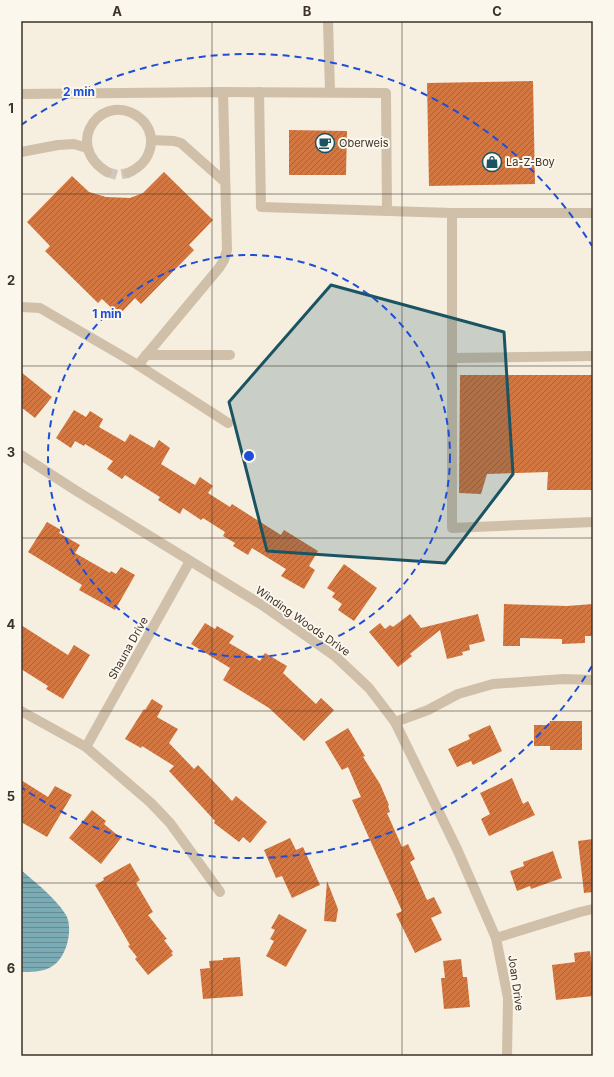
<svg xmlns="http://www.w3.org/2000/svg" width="614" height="1077" font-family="Inter,sans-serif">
  <defs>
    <pattern id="water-rules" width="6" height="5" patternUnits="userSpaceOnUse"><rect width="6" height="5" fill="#7bacb6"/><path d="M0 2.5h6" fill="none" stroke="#668d94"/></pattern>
    <pattern id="building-hatch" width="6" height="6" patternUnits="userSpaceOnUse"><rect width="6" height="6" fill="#d27741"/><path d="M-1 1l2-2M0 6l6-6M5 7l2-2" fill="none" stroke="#ac6237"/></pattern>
  </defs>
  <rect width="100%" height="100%" fill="#f6eedf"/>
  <path fill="url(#water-rules)" d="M21 870C34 881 60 902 67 917 73 932 66 959 51 967 42 972 31 972 21 972Z"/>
  <g fill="url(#building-hatch)">
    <polygon points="533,81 535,184 429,186 427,83"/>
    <polygon points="289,130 347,131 346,175 289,175"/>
    <polygon points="164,172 213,220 189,245 194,250 141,304 135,298 119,315 102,299 98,303 45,251 50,246 27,222 72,176 89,192 106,197 130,198 143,193"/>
    <polygon points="21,372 52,397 35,418 21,407"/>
    <polygon points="460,375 593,375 593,490 547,490 548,472 487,474 481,494 459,493"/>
    <polygon points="74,410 86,417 90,411 103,419 99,427 125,442 130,434 154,448 159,440 170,448 161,464 195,485 200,477 213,486 208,493 230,507 232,504 281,535 284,530 318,551 309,566 315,570 304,589 281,576 286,569 252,548 248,555 233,546 235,543 223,536 225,532 203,518 201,520 183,508 180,514 158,500 160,497 136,482 125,475 122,479 107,469 113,461 85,444 84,446 75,441 71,448 56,438"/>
    <polygon points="47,522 61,530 59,533 80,545 75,553 110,573 111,571 116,574 121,567 135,575 115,610 79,590 82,585 28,552"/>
    <polygon points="344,564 377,588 354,621 338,610 342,604 332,597 335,593 327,588"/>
    <polygon points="504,604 567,606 593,604 593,636 585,636 585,643 562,644 562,639 520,638 520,646 503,646"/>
    <polygon points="410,614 421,628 478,614 485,641 469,645 470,650 462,652 463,655 447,659 440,630 410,654 412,656 398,667 369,632 380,623 385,629 390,625 393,627"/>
    <polygon points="205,623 215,629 217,626 234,636 229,643 260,661 265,653 287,666 283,673 316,704 321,698 334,710 304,741 269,708 223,680 230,668 191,644"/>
    <polygon points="21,625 68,655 74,645 90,655 63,699 46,689 48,686 21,669"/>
    <polygon points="152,699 163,706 157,717 178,729 169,743 194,769 198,765 232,801 236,796 267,822 250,843 243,837 239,842 214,823 215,821 169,771 174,766 142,746 141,748 125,739 144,709 145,710"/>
    <polygon points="550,721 582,721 582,750 550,750 550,746 534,746 534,725 549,725"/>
    <polygon points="490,725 502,751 473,765 471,761 457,767 448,749 470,739 468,735"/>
    <polygon points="348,728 365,756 363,757 380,784 389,805 388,806 390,812 387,813 402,847 408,844 415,859 410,862 427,900 434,897 442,913 431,918 442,940 415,953 396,914 402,911 352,800 361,797 348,767 342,770 325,742"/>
    <polygon points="512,778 523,804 528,801 535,815 489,836 481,819 490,814 480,793"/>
    <polygon points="21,780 48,797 55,786 72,795 47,837 21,822"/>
    <polygon points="92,810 106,821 104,824 121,838 101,864 69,838"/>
    <polygon points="290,838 296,850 303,847 320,885 292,898 282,876 276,878 264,850"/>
    <polygon points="593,839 593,892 584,893 578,841"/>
    <polygon points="553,851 562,878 531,889 530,886 517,891 510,871 524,866 523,862"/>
    <polygon points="130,863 140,880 136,883 153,912 148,915 167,939 164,940 173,952 171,953 173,955 148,975 135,959 137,957 128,946 130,945 95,885 104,880 103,878"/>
    <polygon points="327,881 338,909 336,922 324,921"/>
    <polygon points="279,914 307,930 286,967 266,956 274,941 270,939 275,930 271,928"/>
    <polygon points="590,951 593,973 593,996 556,1000 552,965 575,962 574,953"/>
    <polygon points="240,957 243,996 203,999 200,969 210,968 209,961 223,960 223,958"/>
    <polygon points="461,959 463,977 467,977 470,1007 444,1009 441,978 445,978 443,961"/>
  </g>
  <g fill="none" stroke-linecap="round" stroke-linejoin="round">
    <polyline stroke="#d1c8bb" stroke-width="10" stroke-dasharray="10 5" stroke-linecap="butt" points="107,172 117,175 128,173"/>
    <g stroke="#d0c0a9" stroke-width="10">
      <polyline points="328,21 330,92"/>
      <polyline points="223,92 386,93 387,211"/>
      <polyline points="259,92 261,207 452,213"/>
      <polyline points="21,94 223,92 227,250 224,260 219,268 138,365 40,308 21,307"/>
      <polyline points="151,140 174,141 181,143 225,182"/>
      <polyline points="21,152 58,145 74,144 87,148"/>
      <path d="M107 172C60 142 106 88 141 119 148 125 152 135 151 144 149 159 141 167 128 173"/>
      <polyline points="593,213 452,213 452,528 593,522"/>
      <polyline points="146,355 230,355"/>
      <polyline points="452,358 593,356"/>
      <polyline points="138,365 228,423"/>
      <polyline points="21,455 75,490 262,605 336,657 369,688 395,722 457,849 496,938 508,998 507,1056"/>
      <polyline points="21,711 86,747 151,803 170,823 220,892"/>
      <polyline points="395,722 428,710 458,694 493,684 564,679 593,680"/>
      <polyline points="86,747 190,561"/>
      <polyline points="496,938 580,912 593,909"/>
    </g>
  </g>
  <path fill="#1a5463" fill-opacity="0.2" stroke="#1a5463" stroke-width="3" stroke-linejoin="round" d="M331 285 504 332 513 474 445 563 267 551 229 402Z"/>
  <path fill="none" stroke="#3c322a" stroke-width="1" stroke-opacity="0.55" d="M212 21V1056M402 21V1056M21 194H593M21 366H593M21 538H593M21 711H593M21 883H593"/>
  <g fill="none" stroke="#1d4ed8" stroke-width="2" stroke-dasharray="7 5">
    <circle cx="249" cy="456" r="201"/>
    <path d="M592 666A402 402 0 0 1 21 787M21 125A402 402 0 0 1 592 246"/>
  </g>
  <defs>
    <g id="cafe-ring" transform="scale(1)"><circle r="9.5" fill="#fcf7ed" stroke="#1a5463" stroke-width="1.5"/><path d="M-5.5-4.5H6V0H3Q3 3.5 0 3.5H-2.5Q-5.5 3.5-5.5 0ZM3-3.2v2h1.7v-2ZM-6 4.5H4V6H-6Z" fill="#1a5463"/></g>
    <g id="shop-ring" transform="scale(1)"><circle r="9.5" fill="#fcf7ed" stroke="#1a5463" stroke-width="1.5"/><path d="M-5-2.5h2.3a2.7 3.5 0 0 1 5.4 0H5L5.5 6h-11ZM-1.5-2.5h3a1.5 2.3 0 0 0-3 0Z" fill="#1a5463"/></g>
  </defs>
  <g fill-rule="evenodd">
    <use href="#cafe-ring" x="325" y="143"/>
    <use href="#shop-ring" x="492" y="162"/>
  </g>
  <g text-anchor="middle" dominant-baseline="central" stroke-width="4" stroke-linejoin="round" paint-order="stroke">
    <g font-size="11" fill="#3c322a" stroke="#fcf7ed" text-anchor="start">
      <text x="339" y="143">Oberweis</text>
      <text x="506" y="162">La-Z-Boy</text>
    </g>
    <g font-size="11" fill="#3c322a" stroke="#fcf7ed">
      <text transform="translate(303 621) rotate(35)">Winding Woods Drive</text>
      <text transform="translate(128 648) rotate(-61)">Shauna Drive</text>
      <text transform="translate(516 983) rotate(82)">Joan Drive</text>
    </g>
  </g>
  <circle cx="249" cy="456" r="6" fill="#1d4ed8" stroke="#fcf7ed" stroke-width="2"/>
  <g font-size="12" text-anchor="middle" font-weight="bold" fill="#1d4ed8" stroke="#fcf7ed" stroke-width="4" stroke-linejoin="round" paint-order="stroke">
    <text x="79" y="96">2 min</text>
    <text x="107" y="318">1 min</text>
  </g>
  <rect width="614" height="1077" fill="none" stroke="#fcf7ed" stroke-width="44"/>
  <rect x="22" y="22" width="570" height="1033" fill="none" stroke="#3c322a" stroke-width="1.5"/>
  <g font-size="13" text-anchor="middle" font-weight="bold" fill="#3c322a">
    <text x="117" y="16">A</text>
    <text x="307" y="16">B</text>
    <text x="497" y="16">C</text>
    <text x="11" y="113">1</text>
    <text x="11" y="285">2</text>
    <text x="11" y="457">3</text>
    <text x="11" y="629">4</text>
    <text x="11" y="801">5</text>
    <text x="11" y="973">6</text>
  </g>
</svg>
